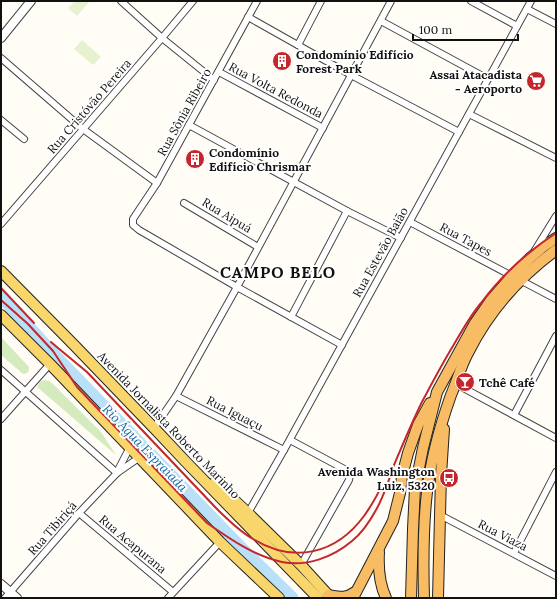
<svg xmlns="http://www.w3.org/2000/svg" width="557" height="599" font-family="Lora,serif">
  <rect width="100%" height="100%" fill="#fffdf5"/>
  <g fill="#d5ebbd">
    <polygon points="1,337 29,367 29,370 27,373 23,374 1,355"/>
    <polygon points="44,380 49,381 53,384 101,432 116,455 37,387 40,382"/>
  </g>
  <g fill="#e6f2cf">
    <polygon points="75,1 90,1 77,16 68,8"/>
    <polygon points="82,40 101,57 93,65 74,49"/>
  </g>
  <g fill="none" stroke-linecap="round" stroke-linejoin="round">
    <polyline stroke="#b9e0f7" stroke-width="13" points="1,296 56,357 244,551 292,598"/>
    <g stroke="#444" stroke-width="8">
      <g id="minor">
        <polyline points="121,1 162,38 214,80"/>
        <polyline points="257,1 157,183 133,219 133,225 139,230 237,287 342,345"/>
        <polyline points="471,1 517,26"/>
        <polyline points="527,9 556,24"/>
        <polyline points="248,17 351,75 459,132"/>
        <polyline points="381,21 488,79"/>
        <polyline points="298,45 321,1"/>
        <polyline points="1,58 83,129 157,183"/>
        <polyline points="219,72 323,128"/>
        <polyline points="469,114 556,158"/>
        <polyline points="1,120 24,139"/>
        <polyline points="189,125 347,211 401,238"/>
        <polyline points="184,203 258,247"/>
        <polyline points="410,222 512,276"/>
        <polyline points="1,224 162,38 193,1"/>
        <polyline points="535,250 556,216"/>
        <polyline points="520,280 556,299"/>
        <polyline points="291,317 347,211"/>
        <polyline points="1,370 117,473"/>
        <polyline points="456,384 556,438"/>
        <polyline points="176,396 284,450"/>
        <polyline points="514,415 556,336"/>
        <polyline points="1,419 50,364"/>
        <polyline points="154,428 176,396 237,287 391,1"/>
        <polyline points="290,440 346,470 349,472 350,475 349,480 301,565"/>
        <polyline points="117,472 130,447"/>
        <polyline points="79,513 173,592"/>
        <polyline points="248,513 284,450 531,1"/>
        <polyline points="440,515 556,576"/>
        <polyline points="514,553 556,472"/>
        <polyline points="5,598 79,513 117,473 140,457"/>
        <polyline points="168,598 220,542"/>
      </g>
    </g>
    <g stroke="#444" stroke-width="10">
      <g id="tertiary">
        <polyline points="1,38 31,1"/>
        <polyline points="1,584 17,598"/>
      </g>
    </g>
    <g stroke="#222" stroke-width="12">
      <g id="primary">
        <polyline points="1,271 75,346 154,428 186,462 318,598"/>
        <polyline points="1,315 50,364 220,542 279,598"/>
        <polyline points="215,482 248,513 301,565 331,598"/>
      </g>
    </g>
    <g stroke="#222" stroke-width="12">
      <g id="trunk">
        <path d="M379 552C378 569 379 583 386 598"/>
        <path d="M328 595C340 597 345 599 355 592"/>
        <polyline points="353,598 393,521 400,493 402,476 408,453 418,425 430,403"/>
        <polyline points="411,598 413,529 415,488 423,448 437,392 475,323 491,300 512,276 530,258 544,246 556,238"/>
        <path d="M424 598C423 563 423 527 427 492 431 459 440 426 451 395 457 381 461 366 468 353 489 311 518 278 556 250"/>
        <polyline points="438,598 441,475 444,429"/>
      </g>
    </g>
    <use href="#minor" stroke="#fff" stroke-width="6"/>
    <use href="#tertiary" stroke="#fff" stroke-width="8"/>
    <use href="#primary" stroke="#f9d66b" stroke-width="10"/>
    <use href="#trunk" stroke="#f7bc64" stroke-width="10"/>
    <g stroke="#c4262e" stroke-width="2">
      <polyline points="1,288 34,323"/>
      <path d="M1 300 28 324 53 351 77 387 207 523C230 539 254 556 282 562 307 567 333 557 352 541 362 533 370 521 376 510 384 496 389 480 394 465 403 444 412 422 422 402 432 383 442 364 453 346 462 331 470 316 481 303 502 275 527 252 556 233"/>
      <path d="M51 342 58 348 87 372 216 508C227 519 239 531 253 539 294 564 336 554 364 516 371 506 378 495 382 484"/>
    </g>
  </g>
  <defs>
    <g id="building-disc" transform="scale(1)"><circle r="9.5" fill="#c4262e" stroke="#fff"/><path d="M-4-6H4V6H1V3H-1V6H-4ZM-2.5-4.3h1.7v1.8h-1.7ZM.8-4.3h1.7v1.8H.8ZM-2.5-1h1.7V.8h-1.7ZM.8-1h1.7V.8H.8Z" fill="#fff"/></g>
    <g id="supermarket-disc" transform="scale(1)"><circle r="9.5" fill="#c4262e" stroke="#fff"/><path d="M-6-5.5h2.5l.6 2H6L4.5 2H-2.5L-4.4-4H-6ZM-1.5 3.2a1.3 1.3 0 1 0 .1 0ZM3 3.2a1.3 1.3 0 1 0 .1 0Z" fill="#fff"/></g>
    <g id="bar-disc" transform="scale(1)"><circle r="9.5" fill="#c4262e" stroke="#fff"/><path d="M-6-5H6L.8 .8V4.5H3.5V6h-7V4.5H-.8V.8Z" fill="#fff"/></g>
    <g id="bus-disc" transform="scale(1)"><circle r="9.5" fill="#c4262e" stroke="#fff"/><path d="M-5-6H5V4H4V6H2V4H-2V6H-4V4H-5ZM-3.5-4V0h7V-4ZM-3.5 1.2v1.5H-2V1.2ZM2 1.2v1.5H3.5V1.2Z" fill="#fff"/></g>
  </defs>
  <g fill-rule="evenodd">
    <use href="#building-disc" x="282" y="61"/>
    <use href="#supermarket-disc" x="536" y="81"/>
    <use href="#building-disc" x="195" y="159"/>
    <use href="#bar-disc" x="465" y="382"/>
    <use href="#bus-disc" x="449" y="478"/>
  </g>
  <g text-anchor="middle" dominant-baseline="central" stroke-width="4" stroke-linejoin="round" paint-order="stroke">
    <g font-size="12" font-weight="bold" fill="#111" stroke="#fff" text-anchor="start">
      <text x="296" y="54">Condomínio Edifício<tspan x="296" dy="14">Forest Park</tspan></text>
      <text x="522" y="74" text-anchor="end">Assai Atacadista<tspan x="522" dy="14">- Aeroporto</tspan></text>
      <text x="209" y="152">Condomínio<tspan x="209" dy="14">Edifício Chrismar</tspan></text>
      <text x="479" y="382">Tchê Café</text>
      <text x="435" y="471" text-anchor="end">Avenida Washington<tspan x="435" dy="14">Luiz, 5320</tspan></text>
    </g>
    <g font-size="12" fill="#111" stroke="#fff">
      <text transform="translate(276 90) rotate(28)">Rua Volta Redonda</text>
      <text transform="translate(89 106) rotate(-49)">Rua Cristóvão Pereira</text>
      <text transform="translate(184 112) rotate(-61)">Rua Sônia Ribeiro</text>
      <text transform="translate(227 215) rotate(31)">Rua Aipuá</text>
      <text transform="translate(466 239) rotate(28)">Rua Tapes</text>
      <text transform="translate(380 252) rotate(-61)">Rua Estevão Baião</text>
      <text transform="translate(235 413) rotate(27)">Rua Iguaçu</text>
      <text transform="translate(169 425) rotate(46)">Avenida Jornalista Roberto Marinho</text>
      <text transform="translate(52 528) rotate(-49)">Rua Tibiriçá</text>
      <text transform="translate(503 535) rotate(27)">Rua Viaza</text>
      <text transform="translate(133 544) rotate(40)">Rua Acapurana</text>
    </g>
    <g font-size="13" font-style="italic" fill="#1768a6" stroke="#fff">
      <text transform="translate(145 448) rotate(46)">Rio Água Espraiada</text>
    </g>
    <g font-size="16" font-weight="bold" letter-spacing="1" fill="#111" stroke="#fff">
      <text x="278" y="272">CAMPO BELO</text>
    </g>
  </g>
  <rect width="557" height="599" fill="none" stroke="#111111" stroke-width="4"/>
  <path d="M413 34v6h105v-6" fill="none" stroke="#111111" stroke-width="2"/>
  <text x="419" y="34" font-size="12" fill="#111111" stroke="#ffffff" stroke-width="3" paint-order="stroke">100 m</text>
</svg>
